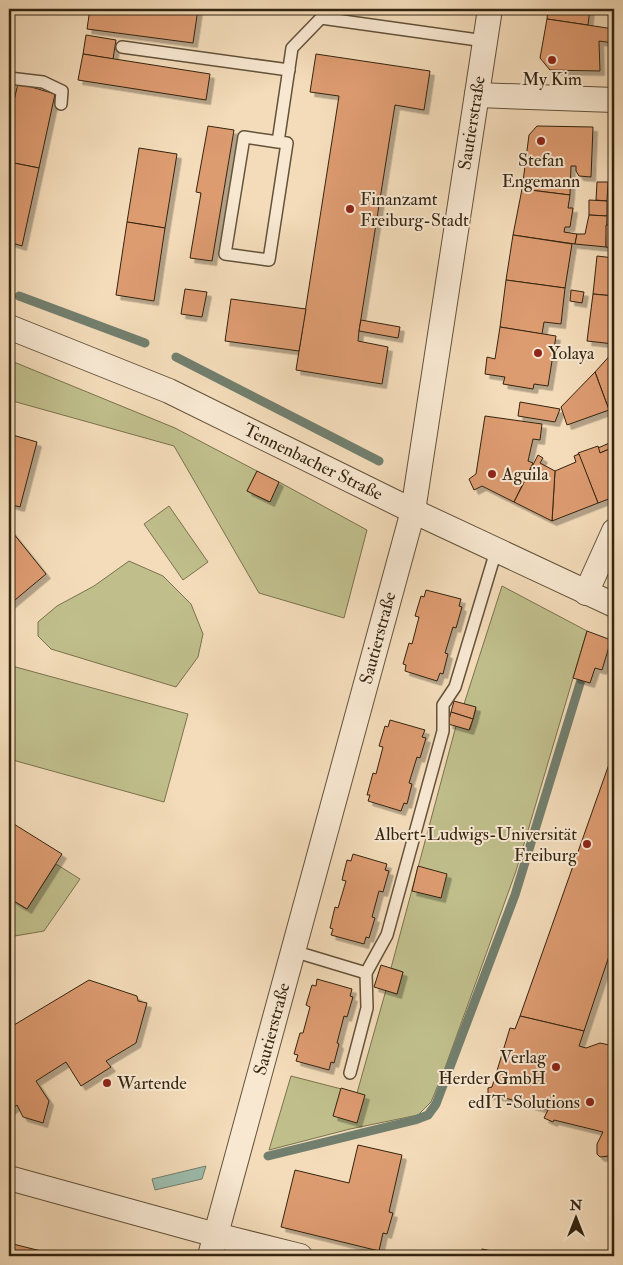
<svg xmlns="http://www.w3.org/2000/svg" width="623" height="1265" font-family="'IM FELL Double Pica',serif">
  <defs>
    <filter id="shadow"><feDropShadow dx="4.5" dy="4.5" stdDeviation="0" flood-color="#0004"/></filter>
  </defs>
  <rect width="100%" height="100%" fill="#f4dcba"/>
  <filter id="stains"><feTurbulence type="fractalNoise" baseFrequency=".004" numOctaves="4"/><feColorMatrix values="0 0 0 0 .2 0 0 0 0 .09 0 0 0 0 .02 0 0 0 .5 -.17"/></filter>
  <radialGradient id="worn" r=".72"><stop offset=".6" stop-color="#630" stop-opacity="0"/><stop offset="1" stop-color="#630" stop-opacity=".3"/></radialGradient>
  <g fill="#c0bf8c" stroke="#7a724e">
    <polygon points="9,360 175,428 257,471 247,491 269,502 279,482 367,530 344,618 259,593 174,446 9,400"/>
    <polygon points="169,506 208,562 183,580 144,524"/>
    <polygon points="129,561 163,576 191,604 203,634 198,657 176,687 51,649 38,636 38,622 57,606 94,586"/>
    <polygon points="502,586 587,631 516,871 445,1068 431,1102 418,1115 350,1129 269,1150 291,1076 357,1093 386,990 397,994 403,972 391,968 456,726 470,730 476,708 464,704"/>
    <polygon points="12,666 188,714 164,802 9,759 9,680"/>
    <polygon points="56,864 80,879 44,931 9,937 9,898 27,909"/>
  </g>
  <polygon fill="#9cbcac" stroke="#727f6e" points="206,1166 202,1179 155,1190 152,1179"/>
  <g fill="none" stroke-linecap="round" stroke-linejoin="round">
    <g stroke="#727f6e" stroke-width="9">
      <polyline points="19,296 145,343"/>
      <polyline points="176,357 379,461"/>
      <polyline points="268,1156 415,1120 428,1115 436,1104 515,895 581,680"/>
    </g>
  </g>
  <g fill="#dd9b6f" stroke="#332410" filter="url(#shadow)">
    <polygon points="90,9 198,9 193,43 87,29"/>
    <polygon points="548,9 590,9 588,25 547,19"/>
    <polygon points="547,19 614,29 614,43 599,41 600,71 550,70 540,58"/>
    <polygon points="86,35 116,40 113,59 83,54"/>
    <polygon points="83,54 210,74 206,100 78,80"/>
    <polygon points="316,54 430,71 424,110 395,105 359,331 358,341 388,347 382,384 296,370 339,96 310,92"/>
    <polygon points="18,83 55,94 39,168 9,162 9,123"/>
    <polygon points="208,126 234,130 212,261 190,258 201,193 196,192"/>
    <polygon points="537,126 593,127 591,177 579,176 576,171 576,166 571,166 570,195 522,189 529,135"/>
    <polygon points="139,148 177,154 165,228 127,222"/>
    <polygon points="9,162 39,168 22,246 9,242"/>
    <polygon points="597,182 608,182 607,201 596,200"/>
    <polygon points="522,189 570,195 568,208 573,208 570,227 565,227 564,232 577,234 575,244 513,235"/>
    <polygon points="589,200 607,201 607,216 589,215"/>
    <polygon points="589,215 607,216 606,247 575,244 577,234 585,234"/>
    <polygon points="127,222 165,228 154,301 116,295"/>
    <polygon points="606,225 614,225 614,249 606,247"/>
    <polygon points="513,235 572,244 565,288 506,280"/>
    <polygon points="597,256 614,258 614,296 593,294"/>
    <polygon points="506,280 565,288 561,324 544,322 542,334 500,327"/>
    <polygon points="185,289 207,292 202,317 181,314"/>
    <polygon points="571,290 584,292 582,303 570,301"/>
    <polygon points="593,294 614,296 614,344 587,341"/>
    <polygon points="231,299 306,309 299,351 225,341"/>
    <polygon points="361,320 400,327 398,338 359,331"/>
    <polygon points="500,327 556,336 548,386 534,384 533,389 503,384 505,377 485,374 487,357 495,359"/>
    <polygon points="614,351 614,406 609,410 595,372"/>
    <polygon points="595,372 609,410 567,425 561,407"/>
    <polygon points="520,402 560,409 555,422 518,416"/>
    <polygon points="485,416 542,424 540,440 533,439 528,461 533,463 514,502 482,486 474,490 469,479 476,474"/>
    <polygon points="9,434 37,442 20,507 9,504"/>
    <polygon points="614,441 614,447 600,453 598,448"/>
    <polygon points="598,446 600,453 614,447 614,497 598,503 578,453"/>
    <polygon points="579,454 598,503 552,521 555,471 576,462 574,456"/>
    <polygon points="538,455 543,458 540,463 555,471 552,521 514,502"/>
    <polygon points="257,471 279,482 270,502 247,491"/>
    <polygon points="9,528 46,574 9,605"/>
    <polygon points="426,590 461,599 459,606 462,607 456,628 453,627 445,653 448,654 443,674 440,673 437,681 405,671 406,665 403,664 409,643 412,644 419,617 415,616 421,596 424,597"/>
    <polygon points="587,631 611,640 602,670 595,668 590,683 573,678"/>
    <polygon points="454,701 476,707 473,719 451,712"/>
    <polygon points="451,712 473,719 469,730 448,724"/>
    <polygon points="390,720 425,730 422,737 426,738 420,758 417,757 409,783 412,784 407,804 404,803 401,811 368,801 370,795 367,795 373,773 376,774 383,747 379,746 385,726 388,727"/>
    <polygon points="614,750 614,941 584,1031 520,1016"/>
    <polygon points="9,821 62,854 27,909 9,898"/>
    <polygon points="353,854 387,864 385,870 389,871 383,892 379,891 372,917 375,918 369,938 366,937 364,944 331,935 333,929 330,928 335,907 338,908 346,881 342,880 347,860 351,861"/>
    <polygon points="418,866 447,874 441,898 412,891"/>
    <polygon points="381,965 403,972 397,994 374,987"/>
    <polygon points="317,979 352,989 350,996 353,997 347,1017 344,1016 337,1043 339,1044 334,1063 331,1062 329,1070 296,1061 298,1055 294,1054 300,1033 303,1033 310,1007 306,1005 312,985 316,986"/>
    <polygon points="89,980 137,996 138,1001 147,1003 136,1043 106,1061 111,1067 81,1086 66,1062 36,1081 49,1101 43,1123 23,1117 17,1105 9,1111 9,1028"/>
    <polygon points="520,1016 584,1031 579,1046 586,1048 600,1043 614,1046 614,1149 612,1149 610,1156 600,1157 597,1154 597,1144 603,1132 554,1120 553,1122 544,1118 548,1110 498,1096 488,1095 488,1088 492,1087 510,1028 515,1029"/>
    <polygon points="341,1088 365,1095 357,1123 333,1116"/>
    <polygon points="358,1145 402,1155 389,1212 393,1213 387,1234 383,1233 379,1251 281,1227 295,1170 349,1183"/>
    <polygon points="9,1243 61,1256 9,1256"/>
    <polygon points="482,1249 492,1251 491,1256 480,1256"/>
  </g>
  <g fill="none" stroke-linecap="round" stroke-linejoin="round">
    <g stroke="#63523a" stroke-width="14">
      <g id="lane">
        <polyline points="122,47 289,70"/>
        <polyline points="9,78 43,82 62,91 61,104"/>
        <polyline points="278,142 287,143 269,260 225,254 244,137 278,142 292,48 321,18 485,41"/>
        <polyline points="293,951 366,973"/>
        <polyline points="350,1073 367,1008 366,973 387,935 443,731 443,705 455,687 496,551"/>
      </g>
    </g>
    <g stroke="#63523a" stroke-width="26">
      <g id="street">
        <polyline points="477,95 614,100"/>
        <polyline points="9,327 169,391 413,511 614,605"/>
        <polyline points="586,593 614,531"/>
        <polyline points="9,1178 216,1235 300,1256"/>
        <polyline points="210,1256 413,511 490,9"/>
      </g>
    </g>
    <use href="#lane" stroke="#f8e8d2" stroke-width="11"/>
    <use href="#street" stroke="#f8e8d2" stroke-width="24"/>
  </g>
  <g fill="#8f2418" stroke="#f8e8d2" stroke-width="2">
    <circle cx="552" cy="60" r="5"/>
    <circle cx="541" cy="141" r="5"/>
    <circle cx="350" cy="209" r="5"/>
    <circle cx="538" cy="353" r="5"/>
    <circle cx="492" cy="474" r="5"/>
    <circle cx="587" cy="844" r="5"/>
    <circle cx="556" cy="1067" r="5"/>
    <circle cx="107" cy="1083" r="5"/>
    <circle cx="590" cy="1102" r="5"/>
  </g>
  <g text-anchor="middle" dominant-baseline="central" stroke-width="4" stroke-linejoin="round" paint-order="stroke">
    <g font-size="18" fill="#332410" stroke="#f8e8d2" text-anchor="start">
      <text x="552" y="79" text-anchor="middle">My Kim</text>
      <text x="541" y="160" text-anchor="middle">Stefan<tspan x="541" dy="21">Engemann</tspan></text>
      <text x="360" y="199">Finanzamt<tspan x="360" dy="21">Freiburg-Stadt</tspan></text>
      <text x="548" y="353">Yolaya</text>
      <text x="502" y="474">Aguila</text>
      <text x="577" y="834" text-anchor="end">Albert-Ludwigs-Universität<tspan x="577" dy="21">Freiburg</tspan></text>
      <text x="546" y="1057" text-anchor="end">Verlag<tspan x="546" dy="21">Herder GmbH</tspan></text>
      <text x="117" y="1083">Wartende</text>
      <text x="580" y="1102" text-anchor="end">edIT-Solutions</text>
    </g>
    <g font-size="18" fill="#332410" stroke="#f8e8d2">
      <text transform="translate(472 123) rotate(-81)">Sautierstraße</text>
      <text transform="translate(313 462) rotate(26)">Tennenbacher Straße</text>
      <text transform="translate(378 638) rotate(-75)">Sautierstraße</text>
      <text transform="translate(272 1029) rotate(-75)">Sautierstraße</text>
    </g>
  </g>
  <rect width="623" height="1265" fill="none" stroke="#f4dcba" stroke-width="30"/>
  <rect x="10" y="10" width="603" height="1245" fill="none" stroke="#332410" stroke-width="2.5"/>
  <rect x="15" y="15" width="593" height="1235" fill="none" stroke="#332410"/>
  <g transform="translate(576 1218)" stroke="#f8e8d2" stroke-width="4" paint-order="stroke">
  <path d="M0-4L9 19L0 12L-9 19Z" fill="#332410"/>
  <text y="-8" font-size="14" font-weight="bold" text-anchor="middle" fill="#332410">N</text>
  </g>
  <rect width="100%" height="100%" filter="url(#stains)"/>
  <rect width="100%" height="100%" fill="url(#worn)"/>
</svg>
